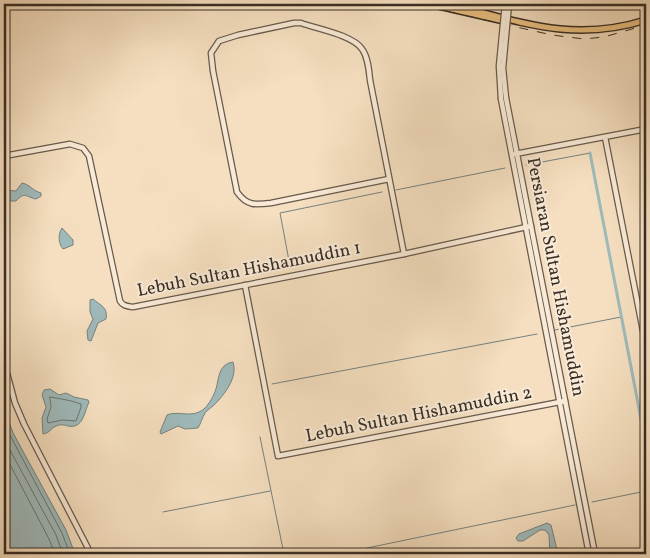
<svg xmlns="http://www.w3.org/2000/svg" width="650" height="558" font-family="Vollkorn,serif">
  <rect width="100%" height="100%" fill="#f5dfc0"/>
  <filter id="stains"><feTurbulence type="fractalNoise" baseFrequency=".004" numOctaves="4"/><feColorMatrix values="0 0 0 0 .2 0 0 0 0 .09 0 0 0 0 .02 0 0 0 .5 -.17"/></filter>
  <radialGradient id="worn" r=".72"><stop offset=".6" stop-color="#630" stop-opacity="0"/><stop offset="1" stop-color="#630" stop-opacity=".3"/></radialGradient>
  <g fill="#9fbabb" stroke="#76827f">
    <path d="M22 183C29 184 33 191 41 193V196L36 199C26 197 25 191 16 201H11L4 197V190L16 191Z"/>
    <path d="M62 228 73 240V245L63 249C58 243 58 234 62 228Z"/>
    <path d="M93 299C101 306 108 307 106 319L98 323 91 341 88 340 87 331 93 319 90 312V300Z"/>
    <path d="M233 362C238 378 224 395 214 405 211 408 207 410 205 413 202 418 201 423 198 428L185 429 178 426 161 434 160 432 167 415C179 410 191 419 204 409 210 403 215 394 217 385 219 375 220 364 233 362Z"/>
    <path d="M50 389 59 395 66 393 74 397 88 400 89 402C84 413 83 429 68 426 65 425 60 424 56 426 51 428 50 433 43 434L42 418 46 407 42 395 44 390Z"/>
    <polygon points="4,408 13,433 66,530 75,554 4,554"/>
    <polygon points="547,523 551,525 558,554 550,554 549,535 545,530 540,530 523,541 518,541 516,538 519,534"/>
  </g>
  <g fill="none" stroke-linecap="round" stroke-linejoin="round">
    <g stroke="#6c7470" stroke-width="1">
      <path d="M50 397C61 399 70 400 81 404V407L76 421 62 420 48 423 47 419 51 407Z"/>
      <polyline points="4,424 62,533 70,554"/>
      <polyline points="4,439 56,535 63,554"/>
      <polyline points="4,453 49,539 55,554"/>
    </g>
    <g stroke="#76827f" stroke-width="1">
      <polyline points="526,165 590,153"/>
      <polyline points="396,190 505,168"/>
      <polyline points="290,266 280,213 382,192"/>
      <polyline points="555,330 621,317"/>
      <polyline points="272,384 537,334"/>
      <polyline points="260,437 284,554"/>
      <polyline points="592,502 646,491"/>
      <polyline points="163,512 270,491"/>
      <polyline points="338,554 575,505"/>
    </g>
    <polyline stroke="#9fbabb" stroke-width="3" points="590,153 646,445"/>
    <g stroke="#685a4c" stroke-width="7">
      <g id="minor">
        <polyline points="506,98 595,554"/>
        <polyline points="501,99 589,554"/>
        <polyline points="605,137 646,346"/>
        <polyline points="515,154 646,129"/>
        <path d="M4 156 70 144 83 148 89 156 120 301C123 306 127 306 133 307L404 254 531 226"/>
        <path d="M389 179 271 203C255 205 247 206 237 192L213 71 211 53 219 41 238 35 294 23H301C317 29 353 35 362 49 368 57 369 70 370 80L404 254"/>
        <polyline points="245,285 278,456 565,401"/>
        <polyline points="4,362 15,403 24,424 91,554"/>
      </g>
    </g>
    <g stroke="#392e25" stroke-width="8">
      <g id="major">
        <polyline points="430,4 504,21"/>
        <path d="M450 4C521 22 573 43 646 20"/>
      </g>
    </g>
    <use href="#minor" stroke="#f8ead6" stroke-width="4.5"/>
    <use href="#major" stroke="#eac080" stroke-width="5"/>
    <polyline stroke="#392e25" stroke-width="1" stroke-dasharray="9 9" stroke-linecap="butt" points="414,4 552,35 584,39 604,37 646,25"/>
    <g stroke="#685a4c" stroke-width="7" stroke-linecap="butt">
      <g id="minor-bridge">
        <polyline points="506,98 503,68 509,4"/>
        <polyline points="501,99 499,66 505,4"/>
      </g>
    </g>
    <use href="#minor-bridge" stroke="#f8ead6" stroke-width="4.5"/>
  </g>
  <g text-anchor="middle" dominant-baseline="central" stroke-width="4" stroke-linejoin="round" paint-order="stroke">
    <g font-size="18" fill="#392e25" stroke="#f8ead6">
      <text transform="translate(249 270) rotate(-11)">Lebuh Sultan Hishamuddin 1</text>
      <text transform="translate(555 277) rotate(79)">Persiaran Sultan Hishamuddin</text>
      <text transform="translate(419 415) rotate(-11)">Lebuh Sultan Hishamuddin 2</text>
    </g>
  </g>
  <rect width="650" height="558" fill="none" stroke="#f5dfc0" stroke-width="20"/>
  <rect x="5" y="5" width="640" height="548" fill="none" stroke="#392e25" stroke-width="2.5"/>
  <rect x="10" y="10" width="630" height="538" fill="none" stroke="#392e25"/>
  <rect width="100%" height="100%" filter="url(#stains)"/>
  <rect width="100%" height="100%" fill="url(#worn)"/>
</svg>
